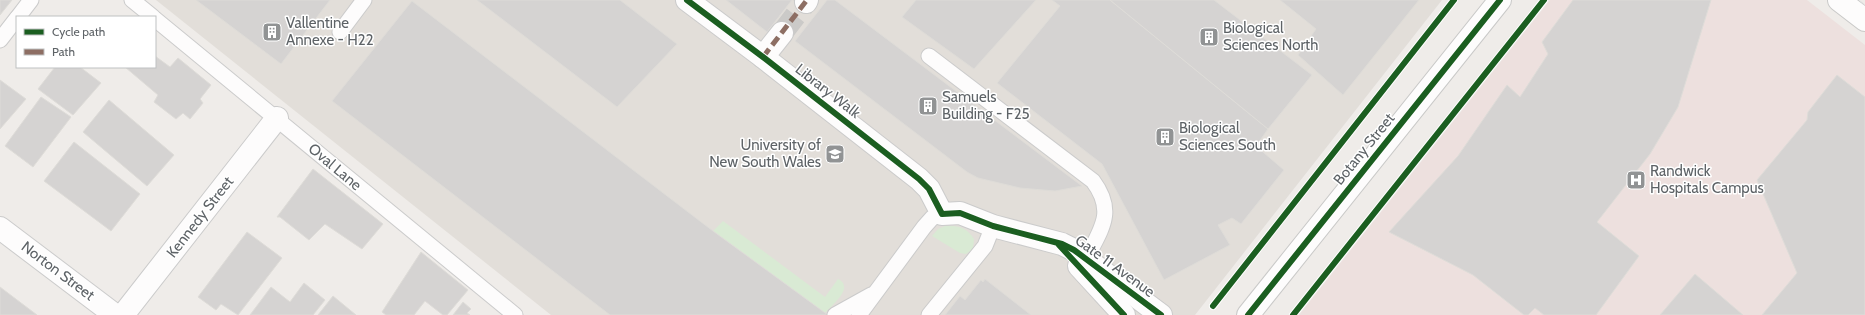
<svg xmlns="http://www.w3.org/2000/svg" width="1865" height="315" font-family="Cabin,sans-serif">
  <rect width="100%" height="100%" fill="#efece9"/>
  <polygon fill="#e2ded9" points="156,0 1442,0 1195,315 551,315"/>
  <polygon fill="#ede0de" points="1550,0 1807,0 1865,45 1865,315 1299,315"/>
  <g fill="#d9ead4">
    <path d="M723 221 825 297 838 279C855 287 832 305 825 313L713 231Z"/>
    <path d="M945 226C958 225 967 228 974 239L973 249 966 254 960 253 932 236 938 229Z"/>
  </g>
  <g fill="#d5d3d2" stroke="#dedcd8">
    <polygon points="0,0 12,0 0,15"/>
    <polygon points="196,0 330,0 281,64"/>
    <polygon points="477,0 620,0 677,44 617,107"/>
    <polygon points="726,0 792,0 767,32"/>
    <polygon points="827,0 835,0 1082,186 1055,191 1020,188 978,178 967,172 795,41"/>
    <polygon points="916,0 1036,0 974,69 902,17"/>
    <polygon points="1052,0 1110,0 1268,129 1256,146 1284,170 1241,224 1232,218 1218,225 1230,245 1164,280 1102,164 997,83 1060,6"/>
    <polygon points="1110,0 1214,0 1312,75 1268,129"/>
    <polygon points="1280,0 1419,0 1343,95 1298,55 1316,29"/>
    <polygon points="1573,0 1711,0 1678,107 1650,154 1597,222 1639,256 1596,315 1544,315 1535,308 1528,315 1524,315 1473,275 1389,232 1458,156 1507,85 1520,97 1548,54 1542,42"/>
    <polygon points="412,1 713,231 828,315 610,315 332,101"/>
    <polygon points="155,56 170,67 178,58 211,85 200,99 203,103 190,119 183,113 176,119 154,102 158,95 125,67 155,67"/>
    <polygon points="55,67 80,67 101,83 73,115 38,89"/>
    <polygon points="1837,75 1865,97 1865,315 1762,315 1797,273 1757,180 1807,120 1808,112"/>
    <polygon points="0,80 26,99 0,129"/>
    <polygon points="41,97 71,117 33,167 5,146"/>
    <polygon points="109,100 174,155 147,186 83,132"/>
    <polygon points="74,142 140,194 111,231 44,181"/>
    <polygon points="313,169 383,224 362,249 325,224 309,240 280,217 277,217"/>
    <polygon points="247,232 282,258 238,315 221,304 216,310 198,297"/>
    <polygon points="421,252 468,290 447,315 443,315 425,301 414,315 386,315 382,312"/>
    <polygon points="1695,274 1743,315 1660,315"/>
    <polygon points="985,279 1031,315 945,315 960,296 965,300 981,280 983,282"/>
    <polygon points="304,283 325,300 313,315 250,315 271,287 290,302"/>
    <polygon points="0,287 37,315 0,315"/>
    <polygon points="333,296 356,315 318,315"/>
    <polygon points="463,302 471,309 467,313 470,315 453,315"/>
  </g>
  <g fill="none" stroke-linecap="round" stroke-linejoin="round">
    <polyline stroke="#cbcac8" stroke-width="22" stroke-dasharray="22 11" stroke-linecap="butt" points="782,33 806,2"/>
    <g stroke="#cbcbcb" stroke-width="17">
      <g id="lane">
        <polyline points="132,0 153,17"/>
        <polyline points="18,17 31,0"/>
        <polyline points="155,19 515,315"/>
        <polyline points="340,32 364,0"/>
        <polyline points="0,40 17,18"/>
        <path d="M929 56 1093 181C1116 212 1101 229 1086 259"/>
        <polyline points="835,315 871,295"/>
        <polyline points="859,315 924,227 932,218 942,214"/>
        <polyline points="929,315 985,246 993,226"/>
      </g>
    </g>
    <g stroke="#cbcbcb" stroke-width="24">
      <g id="street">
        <polyline points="687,0 763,57 919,179 929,189 942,214 960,213 993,226 1062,244 1074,250 1161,315"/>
        <polyline points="806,2 807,0"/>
        <polyline points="763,57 782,33"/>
        <polyline points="0,228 115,315"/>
        <polyline points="1079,266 1124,315"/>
        <polyline points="123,315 277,118"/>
      </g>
    </g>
    <g stroke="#c9c9c8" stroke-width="24">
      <g id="secondary">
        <polyline points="1839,0 1865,20"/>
        <polyline points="1248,315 1500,0"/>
      </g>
    </g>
    <use href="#lane" stroke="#fdfcfc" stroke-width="15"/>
    <use href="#street" stroke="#fdfcfc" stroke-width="22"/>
    <use href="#secondary" stroke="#fdfcfc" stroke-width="22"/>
    <polyline stroke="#e3e4e3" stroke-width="1" points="1859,0 1865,5"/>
    <polyline stroke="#8d6e63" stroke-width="5" stroke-dasharray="10 5" stroke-linecap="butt" points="763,57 807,0"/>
    <g stroke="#fff" stroke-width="8">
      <g id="cycleway">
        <polyline points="687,0 763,57 919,179 929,189 942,214 960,213 993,226 1062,244 1074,250 1161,315"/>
        <polyline points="1059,245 1124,315"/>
        <polyline points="1213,306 1454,0"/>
        <polyline points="1248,315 1500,0"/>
        <polyline points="1293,315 1544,0"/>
      </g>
    </g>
    <use href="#cycleway" stroke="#1b5e20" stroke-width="6"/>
  </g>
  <defs>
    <g id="building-square" transform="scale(1)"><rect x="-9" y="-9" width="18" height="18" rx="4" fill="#919394" stroke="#fff"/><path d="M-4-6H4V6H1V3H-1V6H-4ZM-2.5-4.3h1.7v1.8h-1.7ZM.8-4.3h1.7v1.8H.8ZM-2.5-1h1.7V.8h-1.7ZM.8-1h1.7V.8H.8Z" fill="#fff"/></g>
    <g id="university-square" transform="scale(1)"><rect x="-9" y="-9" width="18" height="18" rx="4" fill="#919394" stroke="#fff"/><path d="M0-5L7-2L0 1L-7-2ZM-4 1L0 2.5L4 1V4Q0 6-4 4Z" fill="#fff"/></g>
    <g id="hospital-square" transform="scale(1)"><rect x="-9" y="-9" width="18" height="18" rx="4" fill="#919394" stroke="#fff"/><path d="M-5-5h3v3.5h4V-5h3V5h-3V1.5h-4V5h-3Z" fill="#fff"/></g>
  </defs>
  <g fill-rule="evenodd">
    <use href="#building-square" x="272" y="32"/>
    <use href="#building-square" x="1209" y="37"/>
    <use href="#building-square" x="928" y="106"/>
    <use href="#building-square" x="1165" y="137"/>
    <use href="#university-square" x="835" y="154"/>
    <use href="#hospital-square" x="1636" y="180"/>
  </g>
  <g text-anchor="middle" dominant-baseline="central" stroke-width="3" stroke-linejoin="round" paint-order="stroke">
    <g font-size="15" fill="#5e6367" stroke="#fff" text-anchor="start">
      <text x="286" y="23">Vallentine<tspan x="286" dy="17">Annexe - H22</tspan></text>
      <text x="1223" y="28">Biological<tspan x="1223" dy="17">Sciences North</tspan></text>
      <text x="942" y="97">Samuels<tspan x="942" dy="17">Building - F25</tspan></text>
      <text x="1179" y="128">Biological<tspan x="1179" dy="17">Sciences South</tspan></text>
      <text x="821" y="145" text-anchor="end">University of<tspan x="821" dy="17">New South Wales</tspan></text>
      <text x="1650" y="171">Randwick<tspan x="1650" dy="17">Hospitals Campus</tspan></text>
    </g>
    <g font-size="15" fill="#5e6367" stroke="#fff">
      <text transform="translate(828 91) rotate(38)">Library Walk</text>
      <text transform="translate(1364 149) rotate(-51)">Botany Street</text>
      <text transform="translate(335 167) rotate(40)">Oval Lane</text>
      <text transform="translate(200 217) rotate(-52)">Kennedy Street</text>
      <text transform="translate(1115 266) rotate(36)">Gate 11 Avenue</text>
      <text transform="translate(58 271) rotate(37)">Norton Street</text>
    </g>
  </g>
  <rect x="16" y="16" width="140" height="52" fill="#ffffff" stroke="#bfc1c2"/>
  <rect x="24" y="29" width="20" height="6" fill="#1b5e20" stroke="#bfc1c2"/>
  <text x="52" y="36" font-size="12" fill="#5e6367">Cycle path</text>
  <rect x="24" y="49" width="20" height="6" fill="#8d6e63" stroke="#bfc1c2"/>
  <text x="52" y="56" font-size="12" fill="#5e6367">Path</text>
</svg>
